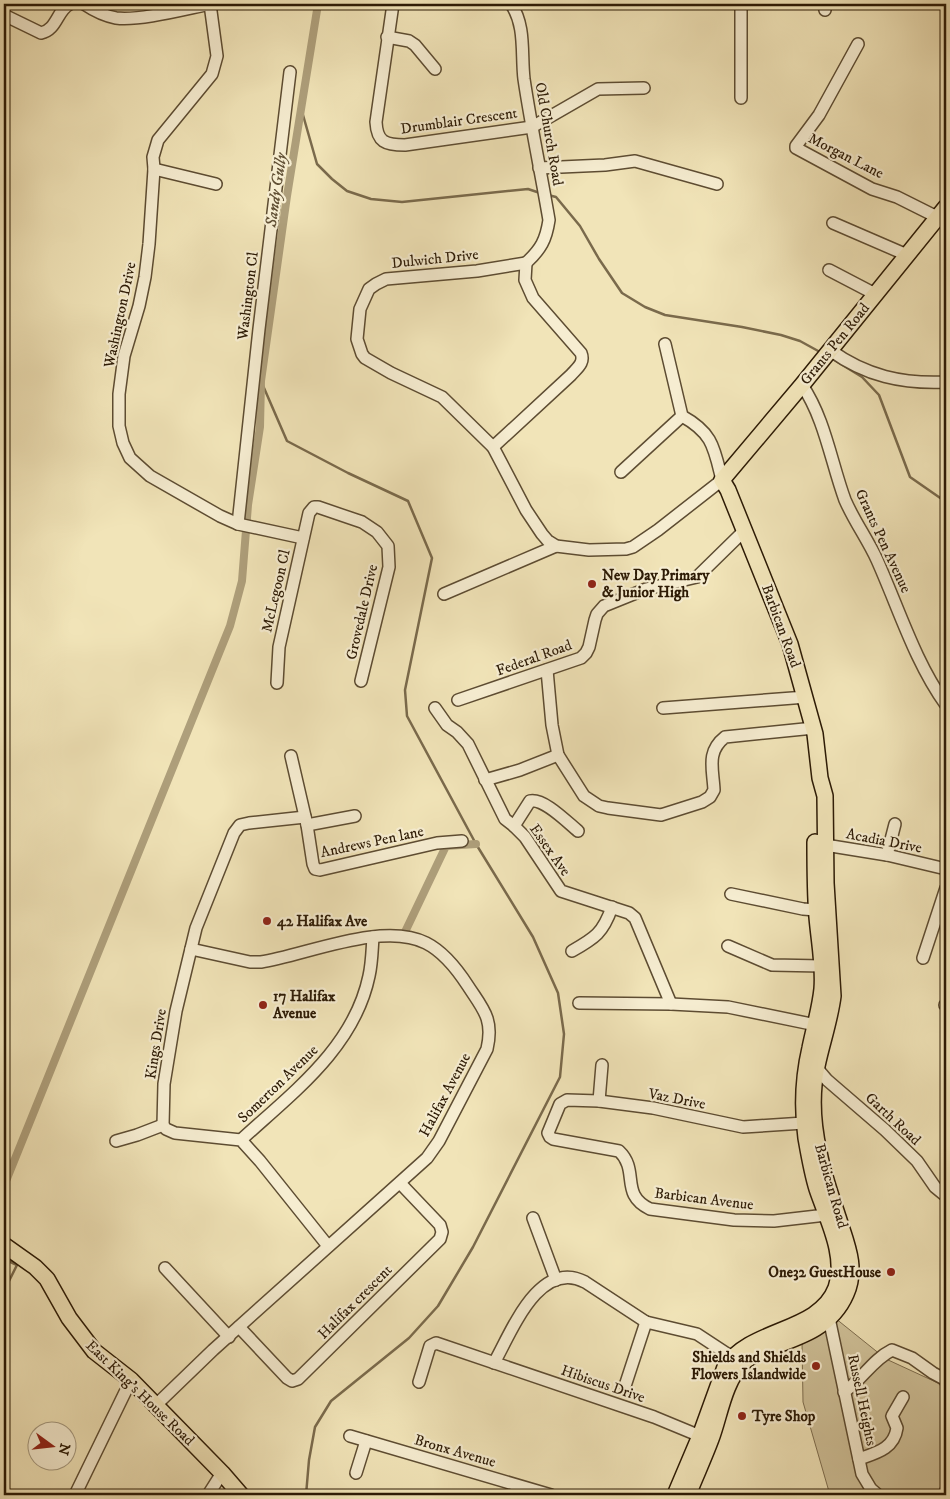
<svg xmlns="http://www.w3.org/2000/svg" width="950" height="1499" font-family="'IM FELL DW Pica',serif">
  <rect width="100%" height="100%" fill="#f1e4b8"/>
  <filter id="stains"><feTurbulence type="fractalNoise" baseFrequency=".004" numOctaves="4"/><feColorMatrix values="0 0 0 0 .2 0 0 0 0 .09 0 0 0 0 .02 0 0 0 .5 -.17"/></filter>
  <radialGradient id="worn" r=".72"><stop offset=".6" stop-color="#630" stop-opacity="0"/><stop offset="1" stop-color="#630" stop-opacity=".3"/></radialGradient>
  <polygon fill="#d0c29a" stroke="#7e6e50" points="835,1318 886,1359 938,1383 946,1392 946,1495 830,1495 803,1402 802,1342"/>
  <g fill="none" stroke-linecap="round" stroke-linejoin="round">
    <g stroke="#7a6a4c" stroke-width="2.5">
      <polyline points="301,108 317,164 332,179 347,191 371,199 402,202 528,189 540,193"/>
      <polyline points="548,195 556,197 580,226 599,259 622,293 645,307 665,315 742,327 781,335 800,341 820,352"/>
      <polyline points="831,358 862,377 879,395 910,477 946,502"/>
      <polyline points="261,381 287,441 348,473 408,501 432,558 405,690 407,716 476,844 533,937 558,993 564,1034 560,1077 473,1247 438,1306 409,1338 331,1401 315,1427 309,1460 306,1495"/>
      <polyline points="4,1259 17,1265 4,1291"/>
    </g>
    <g stroke="#ae9f7b" stroke-width="8">
      <polyline points="405,932 446,846 476,844"/>
      <polyline points="4,1186 230,626 242,581 248,505 260,427 261,381 287,196 318,4"/>
    </g>
    <g stroke="#5d4c32" stroke-width="14">
      <g id="minor">
        <path d="M84 4C93 10 104 16 116 18 140 21 185 9 210 4"/>
        <polyline points="210,4 217,56 212,74 158,140 153,157 154,169 149,244 145,277 139,306 124,356 119,394 119,426 123,443 130,458 150,476 220,516 238,524 303,538"/>
        <path d="M393 4 376 122C377 142 385 145 405 145L532 127 598 89 644 88"/>
        <path d="M511 4C526 26 521 54 524 79 531 126 541 173 549 220 546 240 541 249 526 263"/>
        <polyline points="741,4 741,98"/>
        <polyline points="824,4 825,10"/>
        <path d="M4 15 41 33C57 30 57 10 70 4"/>
        <polyline points="387,37 409,41 415,45 435,69"/>
        <polyline points="858,44 819,115 796,146 796,148 872,189 897,197 937,217"/>
        <polyline points="539,168 605,165 635,161 717,184"/>
        <polyline points="154,169 216,184"/>
        <polyline points="833,223 907,255"/>
        <path d="M526 263 477 271 386 279 376 284 369 289 360 309 357 339 362 354 365 358 391 373 442 397 493 447 526 510 542 534 548 541 556 546 589 550 626 549 633 547 658 530 722 480C714 448 713 433 682 416L665 344"/>
        <polyline points="829,270 875,294"/>
        <path d="M830 350C866 376 902 384 946 382"/>
        <path d="M802 385C825 419 831 462 845 500 854 521 868 540 877 560 899 609 915 662 946 705"/>
        <path d="M493 447 571 375C577 368 585 363 581 353L533 298 525 280 526 263"/>
        <polyline points="621,472 682,416"/>
        <polyline points="238,524 259,329 290,72"/>
        <polyline points="444,594 556,546"/>
        <path d="M547 670 552 725 558 755 584 796 599 806 608 808 661 815 702 802 710 797 714 790C713 769 706 752 725 737L814 728"/>
        <polyline points="277,683 279,647 309,513 314,507 318,507 362,522 377,532 388,546 389,567 361,681"/>
        <polyline points="458,700 581,658 586,653 589,647 595,620 597,614 604,606 646,589 697,577 744,531"/>
        <polyline points="435,708 447,725 457,732 468,744 505,819 514,826 525,837 561,891 629,913 635,918 671,1004"/>
        <polyline points="663,708 806,697"/>
        <polyline points="291,756 307,825 313,864 315,869 320,870 437,843 462,841"/>
        <polyline points="485,780 520,770 558,755"/>
        <polyline points="305,817 249,823 240,825 234,833 196,928 176,1011 164,1084 163,1125 166,1129 175,1133 241,1140 260,1161 328,1246"/>
        <polyline points="307,825 355,816"/>
        <path d="M514 826 530 801C544 798 567 822 578 831"/>
        <polyline points="819,844 887,855 946,869"/>
        <polyline points="887,855 895,824"/>
        <polyline points="731,894 803,909 816,910"/>
        <polyline points="728,946 772,965 822,966"/>
        <path d="M572 951C595 938 603 933 612 907"/>
        <polyline points="923,958 946,888"/>
        <polyline points="579,1003 671,1004 728,1007 816,1025"/>
        <polyline points="945,1005 946,1006"/>
        <polyline points="816,1067 827,1080 885,1130 917,1161 935,1187 946,1196"/>
        <polyline points="599,1101 602,1065"/>
        <path d="M804 1123 743 1127 653 1108 599 1101 567 1100 560 1104 548 1133 550 1137 553 1139 619 1151C640 1171 619 1194 650 1209L734 1220 774 1221 826 1215"/>
        <path d="M241 1140C292 1093 354 1048 369 976 372 963 372 950 373 937"/>
        <polyline points="116,1141 137,1135 163,1125"/>
        <polyline points="533,1218 556,1280"/>
        <polyline points="165,1268 229,1337"/>
        <polyline points="826,1313 829,1318 862,1474 871,1489 878,1495"/>
        <polyline points="239,1327 287,1378 292,1381 298,1379 440,1239 442,1232 440,1225 400,1183"/>
        <path d="M494 1363C511 1333 539 1258 585 1282L646 1322 697 1334 732 1357"/>
        <polyline points="419,1382 430,1346 436,1343 654,1417 700,1436"/>
        <polyline points="625,1386 646,1322"/>
        <path d="M844 1392C862 1380 872 1360 892 1350L912 1358 933 1373 946 1380"/>
        <path d="M156 1405 213 1350 427 1158 439 1141 487 1049C494 1019 483 1009 468 986 457 969 444 952 426 943 383 921 306 955 261 962H250L191 949"/>
        <polyline points="350,1436 551,1495"/>
        <path d="M859 1459C876 1453 894 1449 897 1428L892 1416 903 1397"/>
        <polyline points="356,1473 366,1441"/>
        <polyline points="75,1495 131,1380"/>
        <polyline points="208,1495 222,1473"/>
        <polyline points="945,1495 946,1490"/>
      </g>
    </g>
    <g stroke="#2c1a05" stroke-width="18">
      <g id="major">
        <polyline points="4,1245 35,1267 47,1279 69,1318 94,1351 131,1380 222,1473 241,1495"/>
        <path d="M675 1495 700 1436 725 1367C751 1327 819 1333 836 1288 847 1256 827 1219 817 1189 812 1173 809 1155 806 1138 802 1108 803 1078 810 1048 814 1028 820 1009 822 989 824 965 819 941 817 917 815 892 815 867 815 842"/>
        <path d="M688 1495C695 1477 704 1458 711 1439 720 1415 724 1382 743 1363 750 1355 762 1351 772 1347 803 1336 832 1326 846 1294 858 1267 846 1243 838 1217 831 1196 823 1174 819 1152 813 1125 811 1093 817 1066 822 1042 830 1020 833 996L826 883 825 796 820 778 815 734 790 644 728 490 722 480 802 385 946 207"/>
      </g>
    </g>
    <use href="#minor" stroke="#f6edd1" stroke-width="11"/>
    <use href="#major" stroke="#f1e4b8" stroke-width="15"/>
  </g>
  <g fill="#8f2418" stroke="#f6edd1" stroke-width="2">
    <circle cx="592" cy="584" r="5"/>
    <circle cx="267" cy="921" r="5"/>
    <circle cx="263" cy="1005" r="5"/>
    <circle cx="891" cy="1272" r="5"/>
    <circle cx="816" cy="1366" r="5"/>
    <circle cx="742" cy="1416" r="5"/>
  </g>
  <g text-anchor="middle" dominant-baseline="central" stroke-width="4.5" stroke-linejoin="round" paint-order="stroke">
    <g font-size="15" fill="#2c1a05" stroke="#f6edd1">
      <text transform="translate(459 121) rotate(-8)">Drumblair Crescent</text>
      <text transform="translate(549 134) rotate(80)">Old Church Road</text>
      <text transform="translate(846 156) rotate(27)">Morgan Lane</text>
      <text transform="translate(435 259) rotate(-6)">Dulwich Drive</text>
      <text transform="translate(248 296) rotate(-83)">Washington Cl</text>
      <text transform="translate(120 315) rotate(-78)">Washington Drive</text>
      <text transform="translate(835 344) rotate(-51)">Grants Pen Road</text>
      <text transform="translate(883 541) rotate(65)">Grants Pen Avenue</text>
      <text transform="translate(276 591) rotate(-77)">McLegoon Cl</text>
      <text transform="translate(362 612) rotate(-77)">Grovedale Drive</text>
      <text transform="translate(781 626) rotate(70)">Barbican Road</text>
      <text transform="translate(534 658) rotate(-20)">Federal Road</text>
      <text transform="translate(884 841) rotate(11)">Acadia Drive</text>
      <text transform="translate(372 842) rotate(-12)">Andrews Pen lane</text>
      <text transform="translate(550 850) rotate(55)">Essex Ave</text>
      <text transform="translate(156 1044) rotate(-81)">Kings Drive</text>
      <text transform="translate(278 1084) rotate(-44)">Somerton Avenue</text>
      <text transform="translate(445 1095) rotate(-62)">Halifax Avenue</text>
      <text transform="translate(677 1099) rotate(11)">Vaz Drive</text>
      <text transform="translate(893 1119) rotate(43)">Garth Road</text>
      <text transform="translate(831 1186) rotate(74)">Barbican Road</text>
      <text transform="translate(704 1199) rotate(7)">Barbican Avenue</text>
      <text transform="translate(355 1302) rotate(-45)">Halifax crescent</text>
      <text transform="translate(603 1384) rotate(19)">Hibiscus Drive</text>
      <text transform="translate(140 1393) rotate(44)">East King's House Road</text>
      <text transform="translate(862 1400) rotate(78)">Russell Heights</text>
      <text transform="translate(455 1451) rotate(16)">Bronx Avenue</text>
    </g>
    <g font-size="15" font-weight="bold" fill="#2c1a05" stroke="#f6edd1" text-anchor="start">
      <text x="602" y="575">New Day Primary<tspan x="602" dy="17">&amp; Junior High</tspan></text>
      <text x="277" y="921">42 Halifax Ave</text>
      <text x="273" y="996">17 Halifax<tspan x="273" dy="17">Avenue</tspan></text>
      <text x="881" y="1272" text-anchor="end">One32 GuestHouse</text>
      <text x="806" y="1357" text-anchor="end">Shields and Shields<tspan x="806" dy="17">Flowers Islandwide</tspan></text>
      <text x="752" y="1416">Tyre Shop</text>
    </g>
    <g font-size="16" font-style="italic" fill="#604f34" stroke="#f6edd1">
      <text transform="translate(276 190) rotate(-82)">Sandy Gully</text>
    </g>
  </g>
  <rect width="950" height="1499" fill="none" stroke="#f1e4b8" stroke-width="20"/>
  <rect x="5" y="5" width="940" height="1489" fill="none" stroke="#2c1a05" stroke-width="2.5"/>
  <rect x="10" y="10" width="930" height="1479" fill="none" stroke="#2c1a05"/>
  <g transform="translate(52 1446) rotate(105)"><circle r="24" fill="#f6edd1" stroke="#a5997f"/>
  <path d="M0-4L9 19L0 12L-9 19Z" fill="#8f2418"/>
  <text y="-8" font-size="14" font-weight="bold" text-anchor="middle" fill="#2c1a05">N</text>
  </g>
  <rect width="100%" height="100%" filter="url(#stains)"/>
  <rect width="100%" height="100%" fill="url(#worn)"/>
</svg>
